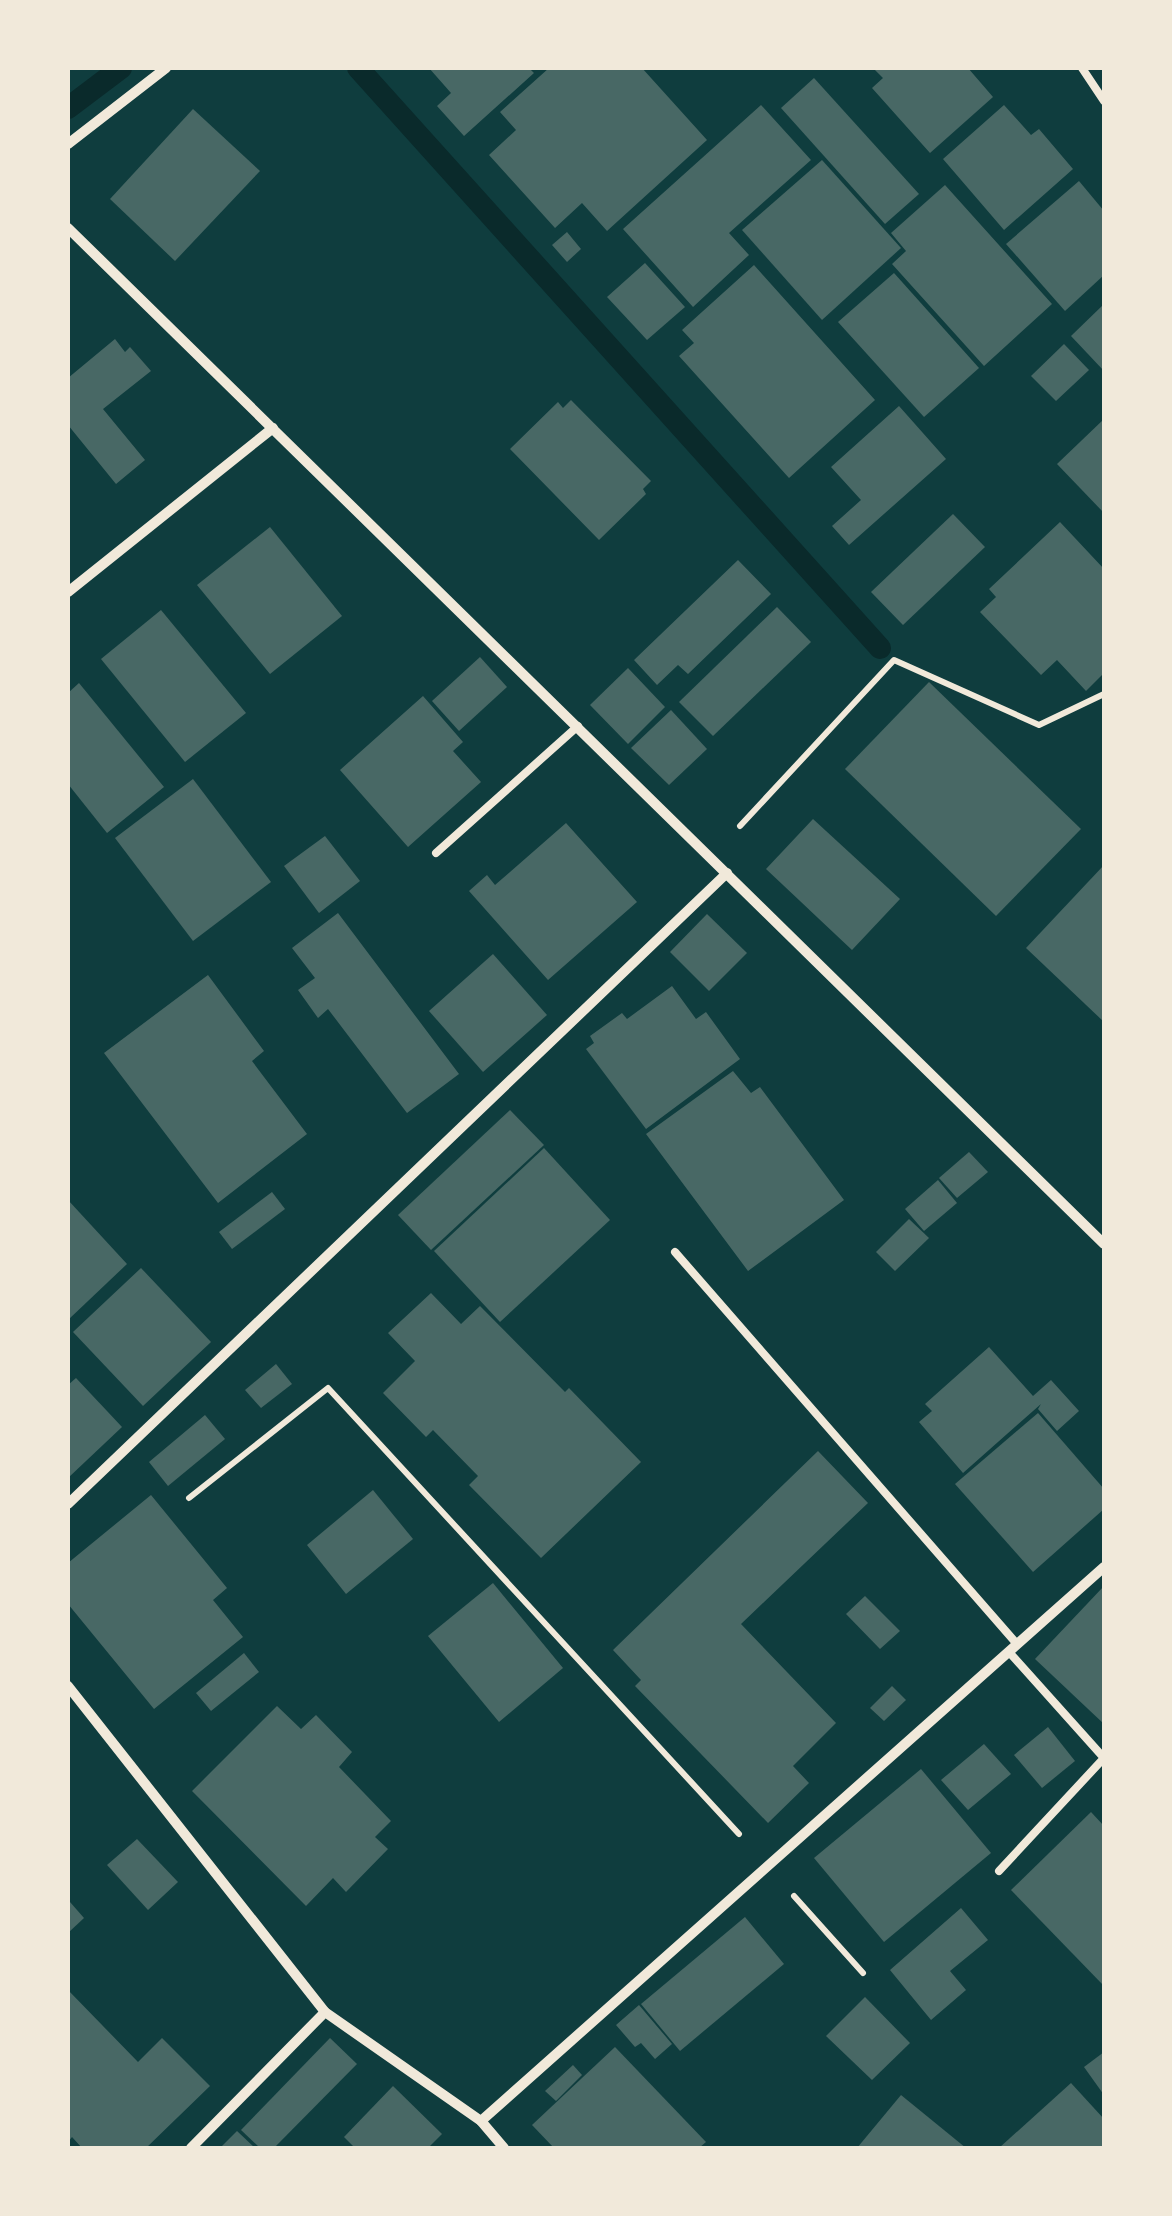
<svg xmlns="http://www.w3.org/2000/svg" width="1172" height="2216" font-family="Montserrat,sans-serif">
  <rect width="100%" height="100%" fill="#0f3d3e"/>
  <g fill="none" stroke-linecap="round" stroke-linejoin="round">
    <g stroke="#0a2a2b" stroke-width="22">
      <polyline points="358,68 880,648"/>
      <polyline points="68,108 121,68"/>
    </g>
  </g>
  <g fill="#486865">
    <polygon points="429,68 529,68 534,73 464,136 437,106 451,93"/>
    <polygon points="549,68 642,68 707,140 607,231 582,203 555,228 489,155 516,130 500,112"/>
    <polygon points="873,68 968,68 993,97 930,153 872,88 883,78"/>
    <polygon points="814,78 919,194 885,224 781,108"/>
    <polygon points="761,105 811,160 729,233 749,255 693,307 623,229"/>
    <polygon points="1004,105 1031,135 1039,129 1073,169 1004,230 943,159"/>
    <polygon points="193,109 260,171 175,261 110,199"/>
    <polygon points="822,160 901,248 822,320 742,230"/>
    <polygon points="1079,181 1104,211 1104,275 1065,311 1006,244"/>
    <polygon points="945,185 1052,304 984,366 892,264 906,251 891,233"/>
    <polygon points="567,232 581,249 567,262 552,245"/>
    <polygon points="645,263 685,307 647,340 607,297"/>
    <polygon points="754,265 875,400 789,478 679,356 694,343 682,330"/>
    <polygon points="894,273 979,368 924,417 838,322"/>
    <polygon points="1104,304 1104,371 1071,336"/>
    <polygon points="115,339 125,352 130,347 151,371 103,409 145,460 116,484 68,425 68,378"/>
    <polygon points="1064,344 1089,370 1056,401 1031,376"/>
    <polygon points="571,400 651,481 643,489 646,494 599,540 510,449 558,402 563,408"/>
    <polygon points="899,406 946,459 849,545 832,526 861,500 831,467"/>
    <polygon points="1104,419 1104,513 1057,464"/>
    <polygon points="953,514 985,547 903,625 871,592"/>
    <polygon points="1060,522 1104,569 1104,673 1086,691 1057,660 1041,675 980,612 996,597 989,589"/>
    <polygon points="270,527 342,616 270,674 197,585"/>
    <polygon points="738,560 771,594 688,674 678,665 657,685 634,660"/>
    <polygon points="777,607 811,642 713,736 679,702"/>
    <polygon points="161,610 246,713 185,762 101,659"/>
    <polygon points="480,657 507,687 459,731 432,701"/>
    <polygon points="628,668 665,707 628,744 590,705"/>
    <polygon points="929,682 1081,829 996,916 845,769"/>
    <polygon points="79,683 164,787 107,833 68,784 68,693"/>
    <polygon points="423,696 463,742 453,751 481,782 408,847 340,770"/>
    <polygon points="671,710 707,749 669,785 631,748"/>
    <polygon points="193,779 271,882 193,941 115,838"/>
    <polygon points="813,819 900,899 852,950 766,869"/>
    <polygon points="566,823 637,902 548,980 469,891 487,875 495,885"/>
    <polygon points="325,836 360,881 319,913 284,866"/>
    <polygon points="1104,865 1104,1022 1026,948"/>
    <polygon points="338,913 459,1074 407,1113 328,1009 318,1018 298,990 315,978 292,948"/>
    <polygon points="707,914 747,953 709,991 670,952"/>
    <polygon points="493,954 547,1015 483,1072 429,1011"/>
    <polygon points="208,975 264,1051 252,1061 307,1134 218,1203 104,1053"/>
    <polygon points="672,986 696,1019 706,1012 740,1059 646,1129 586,1049 594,1043 590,1036 622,1013 627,1019"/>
    <polygon points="733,1071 751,1093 760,1087 844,1200 748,1271 646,1134"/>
    <polygon points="510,1110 544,1145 431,1250 398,1215"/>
    <polygon points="544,1148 610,1220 500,1322 434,1251"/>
    <polygon points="969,1152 988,1172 957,1198 939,1178"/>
    <polygon points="938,1180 957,1203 924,1231 905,1209"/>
    <polygon points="272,1192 285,1209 232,1249 219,1232"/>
    <polygon points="68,1200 127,1264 68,1320"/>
    <polygon points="909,1219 929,1238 895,1271 876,1252"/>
    <polygon points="141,1268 211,1342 143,1406 73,1332"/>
    <polygon points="431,1293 461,1324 480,1306 565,1392 569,1388 641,1462 541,1558 469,1485 478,1476 433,1430 426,1437 383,1393 415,1361 388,1333"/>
    <polygon points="989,1347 1033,1396 1051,1380 1079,1411 1057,1431 1038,1409 1041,1404 963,1473 919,1422 932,1411 925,1404"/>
    <polygon points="276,1364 292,1384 261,1408 245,1390"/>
    <polygon points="76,1378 122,1427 68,1478 68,1385"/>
    <polygon points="1038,1413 1104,1489 1104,1509 1033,1572 955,1484"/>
    <polygon points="205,1415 225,1439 168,1486 149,1462"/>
    <polygon points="818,1451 868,1503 741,1624 836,1723 793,1766 809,1783 768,1823 635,1686 641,1680 613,1650"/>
    <polygon points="373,1490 413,1539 346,1594 307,1545"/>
    <polygon points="151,1495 227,1588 213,1600 243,1637 154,1709 68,1604 68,1563"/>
    <polygon points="493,1583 563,1668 499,1722 428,1636"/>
    <polygon points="1104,1586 1104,1724 1035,1659"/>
    <polygon points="865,1596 900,1631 880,1649 846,1614"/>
    <polygon points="244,1653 259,1672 211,1711 196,1693"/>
    <polygon points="892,1686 906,1700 884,1721 870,1708"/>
    <polygon points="277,1706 301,1729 316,1715 352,1752 339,1767 391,1821 375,1837 388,1849 346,1892 333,1878 306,1906 192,1791"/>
    <polygon points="1048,1727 1075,1761 1042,1788 1014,1755"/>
    <polygon points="984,1744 1011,1774 968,1810 941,1780"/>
    <polygon points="921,1769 991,1853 884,1942 814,1858"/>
    <polygon points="1091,1812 1104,1826 1104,1986 1011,1890"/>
    <polygon points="137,1839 178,1882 148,1910 107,1865"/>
    <polygon points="70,1902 84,1918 68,1933 68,1904"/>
    <polygon points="961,1908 988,1940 950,1971 966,1990 931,2020 890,1970"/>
    <polygon points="745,1917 784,1964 680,2051 641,2004"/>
    <polygon points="68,1990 138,2062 162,2038 210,2086 146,2148 82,2148 72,2137 68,2142"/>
    <polygon points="865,1997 910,2043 872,2080 826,2036"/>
    <polygon points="639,2005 672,2044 655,2059 641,2043 635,2047 616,2025"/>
    <polygon points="330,2038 357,2064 274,2148 260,2148 241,2130"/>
    <polygon points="615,2047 706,2142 699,2148 554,2148 532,2125"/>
    <polygon points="1104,2052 1104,2095 1084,2067"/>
    <polygon points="573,2065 582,2075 556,2101 545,2091"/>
    <polygon points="1071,2083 1104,2119 1104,2148 999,2148"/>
    <polygon points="393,2086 442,2134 428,2148 355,2148 344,2137"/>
    <polygon points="901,2095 966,2148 857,2148"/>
    <polygon points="237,2131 255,2148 220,2148"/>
  </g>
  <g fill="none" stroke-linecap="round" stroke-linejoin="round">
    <g stroke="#f1e9da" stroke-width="6">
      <polyline points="740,826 894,660 1039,725 1104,694"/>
      <polyline points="189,1498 328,1388 739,1834"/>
      <polyline points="794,1896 863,1973"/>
    </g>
    <g stroke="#f1e9da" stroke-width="8">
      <polyline points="1082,68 1104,101"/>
      <polyline points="436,853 578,726"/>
      <polyline points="675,1252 1017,1644"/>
      <polyline points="999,1871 1104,1758 1009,1652"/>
    </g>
    <g stroke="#f1e9da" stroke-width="10">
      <polyline points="68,144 166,68"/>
      <polyline points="68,228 1104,1244"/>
      <polyline points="68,592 273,428"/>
      <polyline points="68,1504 727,873"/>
      <polyline points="68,1686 325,2012"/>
      <polyline points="481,2121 504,2148"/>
      <polyline points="191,2148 325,2012 481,2121 1104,1567"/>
    </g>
  </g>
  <rect width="1172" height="2216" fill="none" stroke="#f1e9da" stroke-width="140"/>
</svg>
